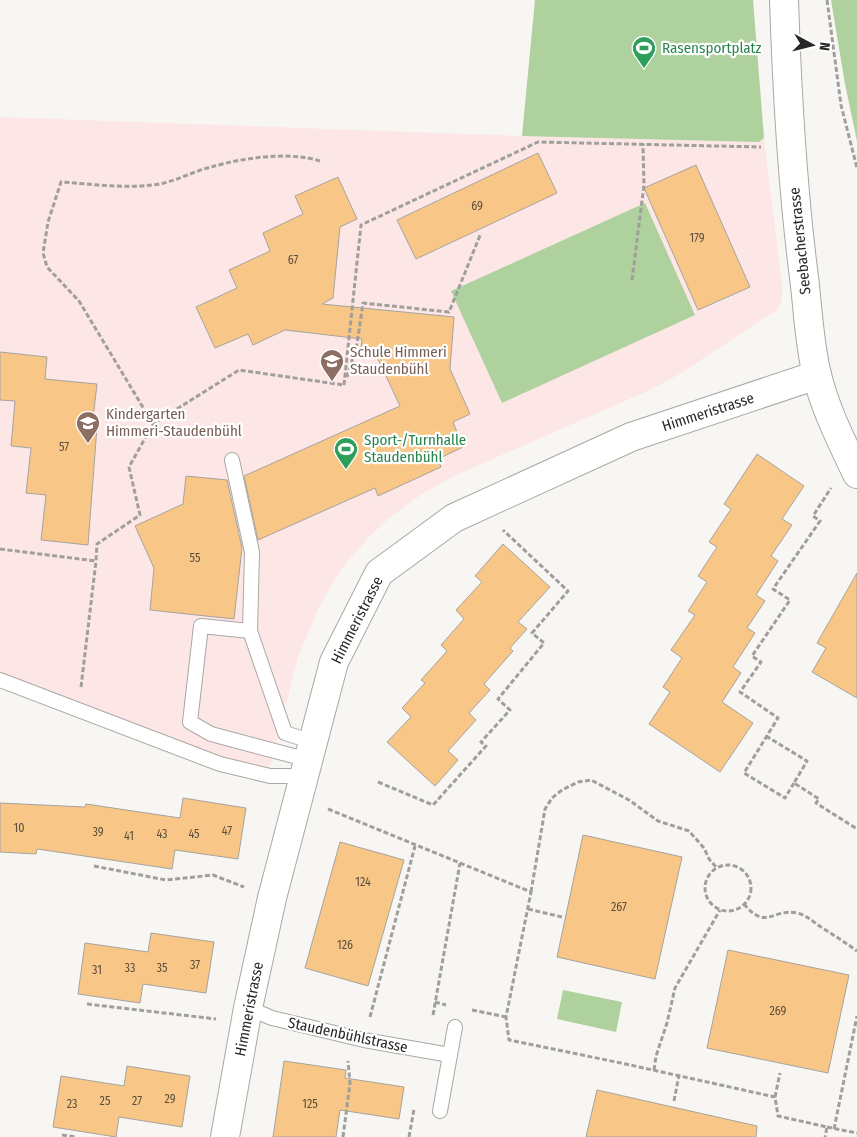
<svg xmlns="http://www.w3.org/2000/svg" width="857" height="1137" font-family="'Fira Sans Condensed',sans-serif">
  <rect width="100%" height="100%" fill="#f8f6f2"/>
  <polygon fill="#fde7e6" points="535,0 753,0 764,138 782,284 782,301 777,310 678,375 650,390 452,477 422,494 388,519 371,535 347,562 337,576 319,607 298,657 270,768 225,759 192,745 0,673 0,117 522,136"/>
  <g fill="#aed19d">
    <polygon points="535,0 753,0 764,138 759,142 522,136"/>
    <polygon points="831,0 857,0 857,141 845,84"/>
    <polygon points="645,203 695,315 502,403 451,291"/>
    <polygon points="563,990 622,1002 616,1032 557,1019"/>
  </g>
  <g fill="#f8c686" stroke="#a6a39f">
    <polygon points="538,153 557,193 416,259 397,220"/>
    <polygon points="696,165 750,287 698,310 644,188"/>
    <polygon points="338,177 357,219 340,227 333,298 322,304 454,317 450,369 470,414 453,422 463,447 438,459 441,467 378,496 375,488 258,540 244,476 400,406 377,357 360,355 362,339 285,330 253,345 248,334 215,348 196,307 237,288 229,270 270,251 263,233 303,214 295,196"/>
    <polygon points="0,352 47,357 45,379 97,384 93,418 97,427 88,545 41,540 46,495 26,493 31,448 11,446 15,401 0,400"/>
    <polygon points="757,454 804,486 782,519 792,525 771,556 778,561 756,595 765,601 747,628 755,633 733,667 741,673 722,702 753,723 720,772 649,724 670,692 663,687 682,658 671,650 695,615 688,611 707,582 698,576 717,547 709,542 731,509 724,504"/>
    <polygon points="186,476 227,480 242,548 234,619 150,610 154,568 135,526 183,504"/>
    <polygon points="503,544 550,587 518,622 527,629 510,648 513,651 484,684 490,690 469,713 476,720 448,751 458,760 435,786 387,742 411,717 402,708 425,683 421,680 447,651 441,645 464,619 456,610 482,582 475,576"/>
    <polygon points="857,573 857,698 812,672 826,648 817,643"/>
    <polygon points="183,798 246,808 238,859 175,850 172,869 37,849 36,854 0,852 0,803 85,807 86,804 180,818"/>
    <polygon points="583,835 682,857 655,979 557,957"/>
    <polygon points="340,842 404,860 368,986 305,968"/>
    <polygon points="151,933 214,942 206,993 143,984 140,1003 78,994 85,943 148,952"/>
    <polygon points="728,950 849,975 828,1073 707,1048"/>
    <polygon points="284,1061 346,1070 345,1078 404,1087 399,1119 340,1110 336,1137 273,1137"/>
    <polygon points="127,1066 190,1076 182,1127 119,1117 116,1137 53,1127 61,1076 124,1086"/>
    <polygon points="597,1090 757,1126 756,1137 586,1137"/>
  </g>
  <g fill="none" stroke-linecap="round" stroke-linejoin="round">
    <g stroke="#aaa8a4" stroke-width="16">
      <g id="lane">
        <polyline points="232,460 252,552 250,631 201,626 190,722 211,734 309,760"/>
        <polyline points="250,631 285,733 313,742"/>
        <polyline points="0,680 220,764 270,776 305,776"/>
        <polyline points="248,1008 272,1018 364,1040 450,1055"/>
        <polyline points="440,1111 455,1027"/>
      </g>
    </g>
    <g stroke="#aaa8a4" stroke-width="30">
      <polyline id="street" points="225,1137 248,1008 272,898 334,662 379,573 454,518 631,437 817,375"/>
    </g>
    <g stroke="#aaa8a4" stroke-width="30">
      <path id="secondary" d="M784 0C787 92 792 185 804 277 808 309 809 343 817 375 825 409 842 442 857 474"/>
    </g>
    <g stroke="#a09f9c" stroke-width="3" stroke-dasharray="5 2.5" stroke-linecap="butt">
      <polyline points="827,0 841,105 857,168"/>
      <path d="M320 161C289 151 242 158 211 167 195 171 180 179 164 183 131 190 94 184 61 182L48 222 43 253 47 267 79 301 153 424 239 370 344 385"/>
      <polyline points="632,280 644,185 643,144"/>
      <polyline points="347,377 357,344 363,303 449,312 481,233"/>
      <polyline points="344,385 361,225 538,142 761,147"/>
      <polyline points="0,549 96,561 97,544 140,515 129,467 153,424"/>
      <polyline points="81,687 96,561"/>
      <polyline points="766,736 807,761 794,783 819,799 816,803 857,829"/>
      <polyline points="378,782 433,805 486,746 481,742 510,710 498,699 544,643 532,633 568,591 503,530"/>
      <polyline points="794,783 785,798 744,773 778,718 740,692 761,662 752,656 790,600 773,589 820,521 813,516 831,488"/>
      <polyline points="328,809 531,892 506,1017 509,1040 621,1063 775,1097 778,1116 827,1127 825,1137"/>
      <circle cx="728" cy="888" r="23"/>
      <polyline points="94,866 166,880 213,875 244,887"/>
      <polyline points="531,892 545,809 552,798 562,790 578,782 591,780 629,800 658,821 689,831 704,848 709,859 716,867"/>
      <path d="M744 904C766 931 773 908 797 913 807 915 813 922 821 927 833 935 845 942 857 951"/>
      <polyline points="528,909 562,917"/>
      <polyline points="435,1002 446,1005"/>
      <polyline points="87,1004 216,1019"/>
      <polyline points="472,1010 506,1017"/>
      <polyline points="433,1015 460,863"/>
      <polyline points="370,1017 415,846"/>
      <polyline points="654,1070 656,1056 667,1023 675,988 720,910"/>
      <polyline points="775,1097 780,1073"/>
      <polyline points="674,1101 679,1075"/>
      <polyline points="827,1127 857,1133"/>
      <polyline points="834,1129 857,1016"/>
      <polyline points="62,1135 77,1137"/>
      <polyline points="343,1137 350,1083 348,1061"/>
      <polyline points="409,1137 414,1109"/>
    </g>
    <use href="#lane" stroke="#fff" stroke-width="14"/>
    <use href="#street" stroke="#fff" stroke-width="28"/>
    <use href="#secondary" stroke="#fff" stroke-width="28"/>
  </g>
  <defs>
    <g id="stadium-pin" transform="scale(1.25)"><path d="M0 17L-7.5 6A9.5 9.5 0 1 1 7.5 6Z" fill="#2e9e5b" stroke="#fff"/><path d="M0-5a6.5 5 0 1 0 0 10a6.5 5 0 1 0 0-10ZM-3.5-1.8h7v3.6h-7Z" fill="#fff"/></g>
    <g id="school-pin" transform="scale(1.25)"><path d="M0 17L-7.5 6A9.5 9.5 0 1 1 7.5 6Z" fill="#8d6e63" stroke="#fff"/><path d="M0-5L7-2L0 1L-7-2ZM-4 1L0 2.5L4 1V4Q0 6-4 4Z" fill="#fff"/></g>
  </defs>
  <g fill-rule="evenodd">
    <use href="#stadium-pin" x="644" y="48"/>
    <use href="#school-pin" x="332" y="361"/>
    <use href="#school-pin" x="88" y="423"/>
    <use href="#stadium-pin" x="346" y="449"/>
  </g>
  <g text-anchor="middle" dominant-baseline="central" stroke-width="4.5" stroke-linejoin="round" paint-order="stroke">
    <g font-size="12" fill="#5c4f3d">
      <text x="477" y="206">69</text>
      <text x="697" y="238">179</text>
      <text x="293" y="260">67</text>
      <text x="64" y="447">57</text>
      <text x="195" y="558">55</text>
      <text x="19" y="828">10</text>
      <text x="227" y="831">47</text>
      <text x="98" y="832">39</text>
      <text x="162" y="834">43</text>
      <text x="194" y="834">45</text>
      <text x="129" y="836">41</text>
      <text x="363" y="882">124</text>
      <text x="619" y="907">267</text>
      <text x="345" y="945">126</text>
      <text x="195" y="965">37</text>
      <text x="130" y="968">33</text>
      <text x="162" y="968">35</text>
      <text x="97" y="970">31</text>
      <text x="778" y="1011">269</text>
      <text x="170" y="1099">29</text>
      <text x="105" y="1101">25</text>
      <text x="137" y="1101">27</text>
      <text x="72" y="1104">23</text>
      <text x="310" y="1104">125</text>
    </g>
    <g font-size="15" fill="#27864d" stroke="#fff" text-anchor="start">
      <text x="662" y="48">Rasensportplatz</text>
      <text x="364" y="440">Sport-/Turnhalle<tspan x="364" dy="17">Staudenbühl</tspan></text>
    </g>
    <g font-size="15" fill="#282725" stroke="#fff">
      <text transform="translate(800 241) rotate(-96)">Seebacherstrasse</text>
      <text transform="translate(708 412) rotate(-18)">Himmeristrasse</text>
      <text transform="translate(357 620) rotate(-63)">Himmeristrasse</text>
      <text transform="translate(249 1009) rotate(-79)">Himmeristrasse</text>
      <text transform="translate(348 1035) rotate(12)">Staudenbühlstrasse</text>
    </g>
    <g font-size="15" fill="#785e54" stroke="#fff" text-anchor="start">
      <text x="350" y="352">Schule Himmeri<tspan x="350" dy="17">Staudenbühl</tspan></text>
      <text x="106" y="414">Kindergarten<tspan x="106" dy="17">Himmeri-Staudenbühl</tspan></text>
    </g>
  </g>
  <g transform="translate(812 45) rotate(97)" stroke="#ffffff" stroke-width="4" paint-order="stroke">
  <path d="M0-4L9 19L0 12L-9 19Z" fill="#282725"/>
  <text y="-8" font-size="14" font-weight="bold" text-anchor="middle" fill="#282725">N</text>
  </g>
</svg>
